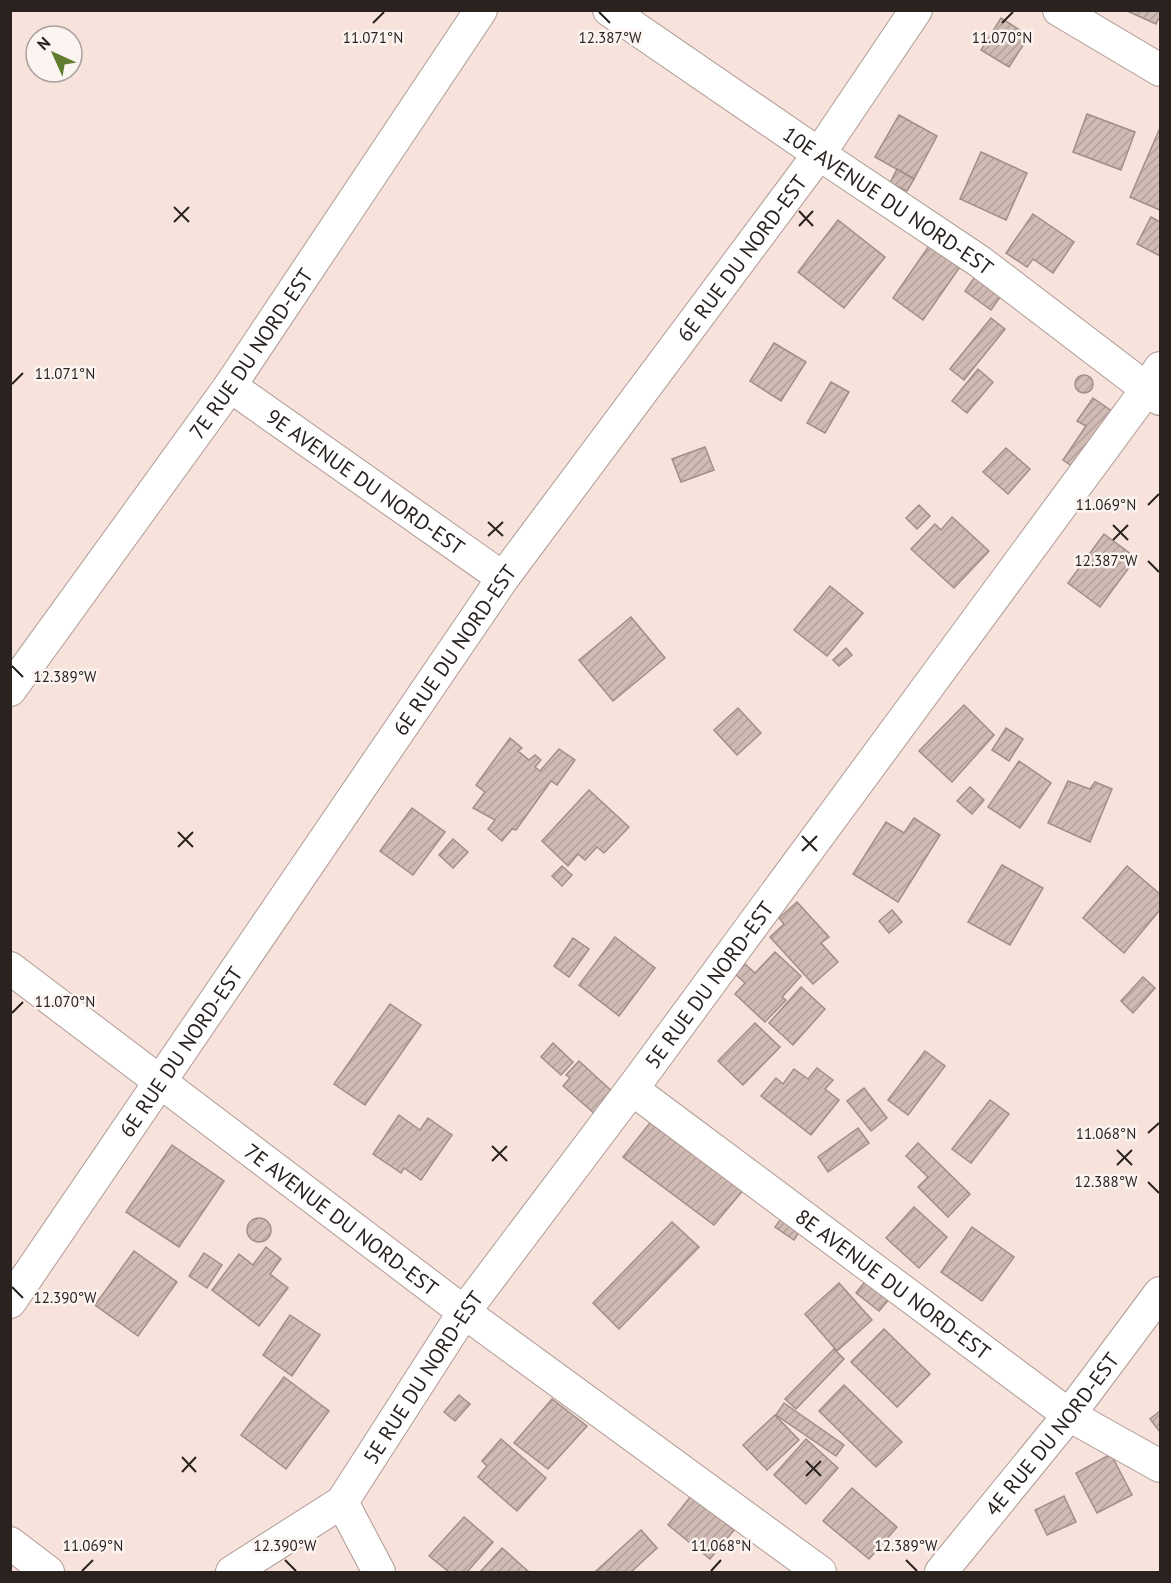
<svg xmlns="http://www.w3.org/2000/svg" width="1171" height="1583" font-family="'PT Sans',sans-serif">
  <defs>
    <pattern id="building-hatch" width="6" height="6" patternUnits="userSpaceOnUse" patternTransform="scale(1.5)"><rect width="6" height="6" fill="#d0bcb4"/><path d="M-1 1l2-2M0 6l6-6M5 7l2-2" fill="none" stroke="#b3a19a"/></pattern>
  </defs>
  <rect width="100%" height="100%" fill="#f8e3dc"/>
  <g fill="url(#building-hatch)" stroke="#a18e87" stroke-width="1.5">
    <polygon points="1125,10 1160,10 1160,20 1158,19 1156,24"/>
    <polygon points="1001,18 1029,36 1009,67 981,50"/>
    <polygon points="1087,114 1135,132 1121,170 1073,152"/>
    <polygon points="899,115 937,136 914,179 875,157"/>
    <polygon points="1160,128 1160,210 1130,197"/>
    <polygon points="981,152 1027,173 1006,220 960,199"/>
    <polygon points="897,169 914,179 907,191 890,183"/>
    <polygon points="1033,214 1074,242 1053,273 1033,259 1027,267 1006,253"/>
    <polygon points="1151,217 1160,222 1160,256 1137,244"/>
    <polygon points="838,220 885,257 844,308 798,272"/>
    <polygon points="931,243 962,264 923,320 893,298"/>
    <polygon points="977,274 1003,293 991,310 965,291"/>
    <polygon points="991,318 1005,329 964,380 950,369"/>
    <polygon points="774,343 806,362 781,401 750,381"/>
    <polygon points="978,369 993,382 967,413 952,401"/>
    <circle cx="1084" cy="384" r="9"/>
    <polygon points="831,382 849,392 825,433 807,423"/>
    <polygon points="1093,398 1116,414 1078,470 1063,460 1086,426 1077,421"/>
    <polygon points="705,447 714,470 681,482 672,459"/>
    <polygon points="1006,448 1030,469 1008,494 983,472"/>
    <polygon points="919,505 930,516 917,529 906,518"/>
    <polygon points="952,517 989,551 954,588 911,549 935,524 941,530"/>
    <polygon points="1104,534 1136,558 1100,607 1068,583"/>
    <polygon points="830,586 863,613 827,656 794,630"/>
    <polygon points="631,617 665,658 613,701 579,660"/>
    <polygon points="846,648 852,655 839,666 833,660"/>
    <polygon points="964,705 994,735 952,782 919,751"/>
    <polygon points="738,708 761,733 737,755 714,730"/>
    <polygon points="1006,728 1023,739 1009,761 992,750"/>
    <polygon points="510,738 522,748 518,751 529,760 535,755 541,760 535,767 540,771 559,749 575,760 557,785 551,781 516,830 512,829 502,841 488,829 495,820 473,808 485,792 476,785"/>
    <polygon points="1019,761 1051,783 1020,828 988,807"/>
    <polygon points="1068,781 1090,789 1095,782 1112,789 1090,842 1048,823"/>
    <polygon points="970,787 984,800 972,814 957,801"/>
    <polygon points="589,790 629,827 604,853 597,847 585,860 578,854 568,866 542,841"/>
    <polygon points="412,808 445,832 413,875 380,851"/>
    <polygon points="914,818 940,835 898,902 853,874 886,822 904,833"/>
    <polygon points="453,839 468,852 453,868 439,855"/>
    <polygon points="1002,865 1043,888 1010,945 968,922"/>
    <polygon points="562,866 572,875 562,886 552,876"/>
    <polygon points="1127,866 1160,894 1160,910 1124,953 1083,918"/>
    <polygon points="797,902 829,937 821,943 838,962 813,984 770,937 784,924 779,918"/>
    <polygon points="892,910 902,922 889,933 879,921"/>
    <polygon points="615,937 655,968 619,1016 579,985"/>
    <polygon points="573,938 589,949 569,977 554,966"/>
    <polygon points="775,952 801,976 782,997 786,1000 765,1022 735,994 745,983 735,974 745,964 755,973"/>
    <polygon points="1143,977 1155,988 1133,1013 1121,1001"/>
    <polygon points="801,987 825,1009 793,1045 769,1023"/>
    <polygon points="390,1004 421,1025 365,1105 334,1084"/>
    <polygon points="755,1023 780,1047 743,1085 718,1061"/>
    <polygon points="553,1043 573,1062 561,1075 541,1057"/>
    <polygon points="925,1051 945,1066 908,1115 888,1100"/>
    <polygon points="579,1061 615,1094 596,1115 563,1086 570,1078 566,1075"/>
    <polygon points="817,1068 833,1080 825,1089 839,1100 811,1135 761,1096 776,1078 783,1084 794,1069 808,1079"/>
    <polygon points="864,1088 887,1118 871,1131 847,1101"/>
    <polygon points="990,1100 1009,1114 971,1163 952,1149"/>
    <polygon points="399,1115 420,1130 428,1118 452,1135 421,1180 404,1168 401,1173 373,1154"/>
    <polygon points="653,1119 744,1189 714,1225 623,1157"/>
    <polygon points="858,1128 869,1143 828,1172 818,1157"/>
    <polygon points="918,1143 970,1194 948,1217 918,1187 928,1177 906,1156"/>
    <polygon points="172,1145 224,1181 179,1247 126,1212"/>
    <polygon points="914,1207 947,1237 919,1268 886,1238"/>
    <polygon points="785,1213 803,1226 794,1240 775,1227"/>
    <circle cx="259" cy="1230" r="12"/>
    <polygon points="672,1222 699,1247 619,1329 593,1303"/>
    <polygon points="972,1227 1014,1257 982,1301 941,1272"/>
    <polygon points="266,1247 281,1259 270,1274 288,1288 259,1326 212,1290 239,1254 253,1265"/>
    <polygon points="134,1251 177,1282 138,1336 95,1305"/>
    <polygon points="204,1253 222,1265 207,1288 189,1276"/>
    <polygon points="868,1278 891,1297 879,1311 856,1293"/>
    <polygon points="839,1283 872,1320 837,1351 805,1314"/>
    <polygon points="290,1315 320,1335 292,1376 263,1355"/>
    <polygon points="884,1329 930,1374 897,1407 851,1362"/>
    <polygon points="834,1349 844,1359 796,1409 785,1399"/>
    <polygon points="284,1377 329,1411 286,1469 241,1435"/>
    <polygon points="844,1385 902,1442 876,1467 819,1411"/>
    <polygon points="459,1395 470,1404 455,1421 444,1412"/>
    <polygon points="552,1399 587,1426 548,1469 514,1443"/>
    <polygon points="784,1403 844,1445 836,1456 776,1415"/>
    <polygon points="1160,1411 1160,1432 1150,1419"/>
    <polygon points="775,1415 799,1440 767,1470 743,1445"/>
    <polygon points="501,1439 546,1478 517,1511 478,1477 487,1466 482,1461"/>
    <polygon points="806,1439 838,1468 806,1504 774,1475"/>
    <polygon points="1111,1454 1132,1495 1097,1513 1076,1473"/>
    <polygon points="852,1488 897,1527 869,1559 823,1521"/>
    <polygon points="691,1496 734,1530 710,1559 668,1525"/>
    <polygon points="1064,1496 1076,1522 1047,1535 1035,1510"/>
    <polygon points="464,1517 493,1542 467,1572 449,1572 429,1556"/>
    <polygon points="641,1530 657,1548 631,1572 598,1572 596,1571"/>
    <polygon points="502,1548 529,1572 480,1572"/>
  </g>
  <g fill="none" stroke-linecap="round" stroke-linejoin="round">
    <g stroke="#ae9b94" stroke-width="34">
      <g id="street">
        <path id="s1" d="M609 10 819 154 979 261 1160 399"/>
        <polyline points="1059,10 1160,70"/>
        <path id="s2" d="M230 386 503 578"/>
        <path id="s3" d="M10 690 230 386 481 10"/>
        <path id="s4" d="M10 968 464 1312 820 1572"/>
        <path id="s5" d="M632 1089 1069 1415 1160 1466"/>
        <path id="s6" d="M10 1302 503 578 819 154 916 10"/>
        <polyline points="342,1502 379,1572"/>
        <polyline points="10,1543 48,1572"/>
        <path id="s7" d="M232 1572 342 1502 464 1312 632 1089 1147 389 1160 368"/>
        <path id="s8" d="M941 1572 1069 1415 1160 1293"/>
      </g>
    </g>
    <use href="#street" stroke="#fff" stroke-width="32"/>
  </g>
  <path fill="none" stroke="#29221f" stroke-width="2" d="M599 12 610 23M373 23 384 12M1002 23 1013 12M174 207 189 222M799 211 813 226M174 222 189 207M799 226 813 211M12 384 23 373M1148 505 1159 494M488 522 503 536M1113 525 1128 540M488 536 503 522M1113 540 1128 525M1148 561 1159 572M12 666 23 677M178 832 193 847M802 836 817 851M178 847 193 832M802 851 817 836M12 1013 23 1002M1148 1133 1159 1123M492 1146 507 1161M1117 1150 1132 1165M492 1161 507 1146M1117 1165 1132 1150M1148 1182 1159 1193M12 1287 23 1298M182 1457 196 1472M806 1461 821 1476M182 1472 196 1457M806 1476 821 1461M285 1560 296 1571M906 1560 917 1571M82 1571 93 1560M711 1571 721 1560"/>
  <g text-anchor="middle" dominant-baseline="central" stroke-width="5" stroke-linejoin="round" paint-order="stroke">
    <g font-size="21" fill="#29221f" stroke="#fcf4f1">
      <text stroke="none"><textPath href="#s1" startOffset="338">10E AVENUE DU NORD-EST</textPath></text>
      <text stroke="none"><textPath href="#s6" startOffset="1275">6E RUE DU NORD-EST</textPath></text>
      <text stroke="none"><textPath href="#s3" startOffset="414">7E RUE DU NORD-EST</textPath></text>
      <text stroke="none"><textPath href="#s2" startOffset="166">9E AVENUE DU NORD-EST</textPath></text>
      <text stroke="none"><textPath href="#s6" startOffset="789">6E RUE DU NORD-EST</textPath></text>
      <text stroke="none"><textPath href="#s7" startOffset="765">5E RUE DU NORD-EST</textPath></text>
      <text stroke="none"><textPath href="#s6" startOffset="303">6E RUE DU NORD-EST</textPath></text>
      <text stroke="none"><textPath href="#s4" startOffset="416">7E AVENUE DU NORD-EST</textPath></text>
      <text stroke="none"><textPath href="#s5" startOffset="326">8E AVENUE DU NORD-EST</textPath></text>
      <text stroke="none"><textPath href="#s7" startOffset="279">5E RUE DU NORD-EST</textPath></text>
      <text stroke="none"><textPath href="#s8" startOffset="177">4E RUE DU NORD-EST</textPath></text>
    </g>
  </g>
  <g font-size="15" text-anchor="middle" fill="#29221f" stroke="#fcf4f1" stroke-width="5" stroke-linejoin="round" paint-order="stroke">
    <text x="373" y="43">11.071°N</text>
    <text x="610" y="43">12.387°W</text>
    <text x="1002" y="43">11.070°N</text>
    <text x="65" y="379">11.071°N</text>
    <text x="1106" y="510">11.069°N</text>
    <text x="1106" y="566">12.387°W</text>
    <text x="65" y="682">12.389°W</text>
    <text x="65" y="1007">11.070°N</text>
    <text x="1106" y="1139">11.068°N</text>
    <text x="1106" y="1187">12.388°W</text>
    <text x="65" y="1303">12.390°W</text>
    <text x="93" y="1551">11.069°N</text>
    <text x="285" y="1551">12.390°W</text>
    <text x="721" y="1551">11.068°N</text>
    <text x="906" y="1551">12.389°W</text>
  </g>
  <rect width="1171" height="1583" fill="none" stroke="#29221f" stroke-width="24"/>
  <g transform="translate(54 54) rotate(315)"><circle r="28" fill="#fcf4f1" stroke="#a8a09d" stroke-width="1.5"/>
  <path d="M0-4.5L10 22L0 15L-10 22Z" fill="#637d30"/>
  <text y="-9" font-size="16" font-weight="bold" text-anchor="middle" fill="#29221f">N</text>
  </g>
</svg>
